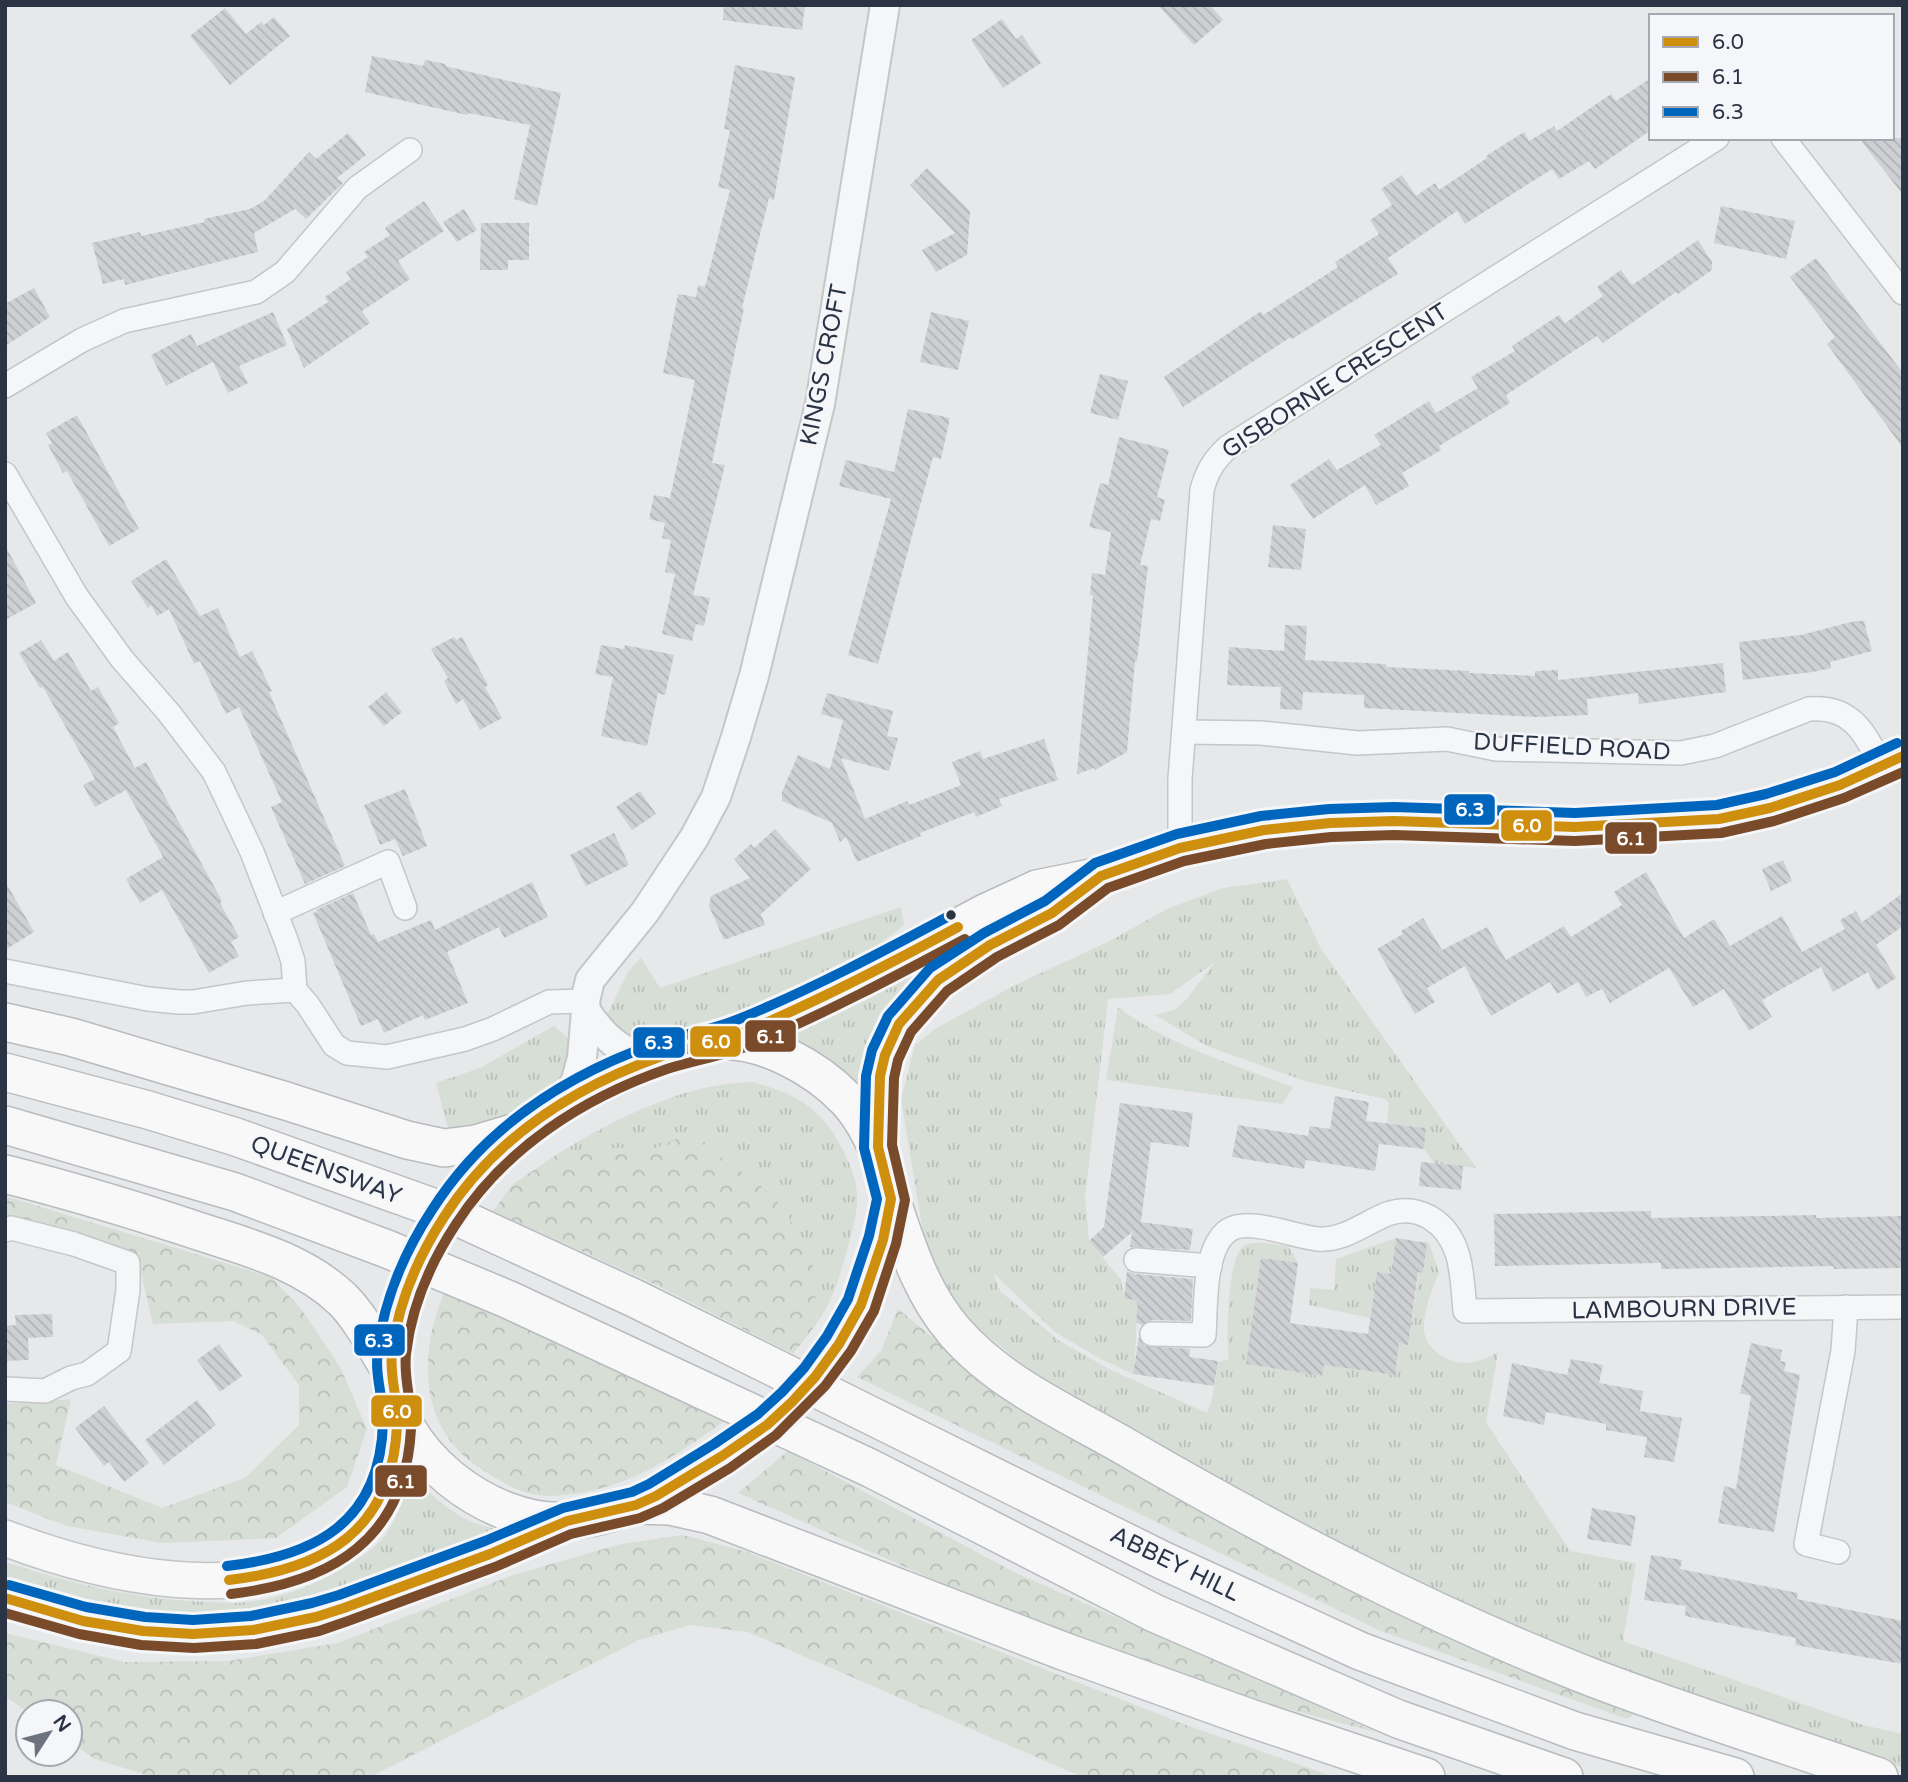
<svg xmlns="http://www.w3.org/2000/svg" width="1908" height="1782" font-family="'Varela Round',sans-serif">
  <defs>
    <pattern id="grass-tufts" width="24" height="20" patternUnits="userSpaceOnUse" patternTransform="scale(1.75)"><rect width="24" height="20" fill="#d6ded6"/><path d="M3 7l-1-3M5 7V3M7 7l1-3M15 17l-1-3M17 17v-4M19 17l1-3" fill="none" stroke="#b8bfb9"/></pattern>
    <pattern id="forest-crowns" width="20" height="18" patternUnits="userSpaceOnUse" patternTransform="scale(1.75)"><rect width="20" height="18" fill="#d6ded6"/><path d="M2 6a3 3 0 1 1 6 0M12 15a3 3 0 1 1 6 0" fill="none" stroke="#b8bfb9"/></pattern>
    <pattern id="building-back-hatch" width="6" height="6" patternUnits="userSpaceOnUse" patternTransform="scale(1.75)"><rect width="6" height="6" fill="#ced0d3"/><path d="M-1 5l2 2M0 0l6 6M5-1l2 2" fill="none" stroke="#b1b3b6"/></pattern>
  </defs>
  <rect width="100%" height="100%" fill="#e6e8ea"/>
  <g fill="url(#grass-tufts)">
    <path d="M1287 879 1321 949 1476 1168 1434 1163 1424 1149 1426 1128 1387 1123 1389 1103 1385 1099 1305 1081 1207 1046 1155 1015 1174 1010 1186 1000 1215 962 1170 994 1108 999 1085 1198 1089 1241 1121 1280 1124 1298 1138 1301C1135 1325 1137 1349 1133 1374L1099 1358 1055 1332 994 1274 1000 1291 1058 1340 1111 1370 1207 1413 1213 1396 1218 1362 1229 1359C1226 1341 1227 1255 1244 1246 1255 1239 1275 1245 1288 1246L1298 1263 1261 1258 1246 1364 1321 1376 1324 1365 1394 1375 1399 1343 1408 1344 1419 1272 1423 1273 1427 1243 1422 1238 1430 1245 1439 1273C1432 1288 1425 1308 1424 1325 1422 1348 1447 1364 1468 1363 1479 1362 1488 1357 1498 1352L1486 1422 1570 1551 1636 1563 1623 1641 1863 1725 1903 1734V1768L1762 1724 1583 1661 1388 1575 1054 1389 955 1310 928 1263 901 1099 915 1045 935 1029 1017 984 1108 942 1169 908 1224 888Z"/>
    <polygon points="901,907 904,925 850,968 734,1019 642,1044 614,1028 608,1013 628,972 641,958 660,988"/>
    <polygon points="950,951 865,1096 786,1043 785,1032"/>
    <path d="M1118 1007C1167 1045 1235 1065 1293 1087L1282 1104 1106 1080Z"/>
    <polygon points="554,1026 570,1040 569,1060 554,1087 501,1121 449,1131 436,1083 480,1068"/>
    <path d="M752 1082C796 1094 822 1108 843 1150 848 1161 854 1173 856 1185 860 1208 852 1232 846 1254 839 1279 832 1302 817 1323L814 1268 759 1184 723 1159 705 1142 679 1138 657 1148H612L559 1153C618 1118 681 1084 752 1082Z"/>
    <polygon points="1396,1238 1391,1274 1377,1272 1370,1318 1309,1305 1310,1288 1334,1290 1336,1259"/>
    <path d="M411 1473C437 1502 460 1522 499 1530L500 1537 294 1611 213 1620 98 1612 5 1584V1562C72 1584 139 1600 209 1602 221 1602 234 1604 246 1602 279 1599 313 1586 341 1569 359 1558 379 1547 390 1528 400 1511 405 1492 411 1473Z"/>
  </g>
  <g fill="url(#forest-crowns)">
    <polygon points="678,1138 705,1142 723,1159 759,1184 786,1211 814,1268 817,1323 793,1354 654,1284 493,1211 513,1184 559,1153 612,1148 657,1148"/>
    <polygon points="5,1196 271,1277 302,1310 340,1367 367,1429 347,1487 276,1538 162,1543 67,1526 5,1502 5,1404 71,1399 56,1465 162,1508 245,1478 299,1425 299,1385 261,1334 233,1321 153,1324 137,1256 34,1222 5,1220"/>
    <path d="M446 1289 663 1391 723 1422C669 1461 619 1494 550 1496 527 1496 510 1487 491 1475 481 1468 469 1462 461 1453 417 1410 422 1341 446 1289Z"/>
    <polygon points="898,1309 998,1391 1186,1502 1318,1573 1640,1710 1627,1719 1381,1631 857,1377 881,1351"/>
    <polygon points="788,1451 1014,1572 1378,1733 1221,1691 957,1590 738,1493"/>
    <polygon points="683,1535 744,1551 1186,1725 1334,1777 1082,1777 748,1632 690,1625 639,1640 370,1777 153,1777 95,1759 70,1742 70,1712 28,1712 5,1696 5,1633 125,1662 228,1661 338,1643 513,1575 621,1544"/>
  </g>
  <g fill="url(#building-back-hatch)">
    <polygon points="724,5 805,5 802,30 723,20"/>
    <polygon points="1158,5 1210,5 1223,20 1194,45"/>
    <polygon points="225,8 246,34 261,22 264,25 274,17 290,36 230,85 190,36"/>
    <polygon points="1002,19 1016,39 1022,35 1041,63 1003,88 971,40"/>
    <polygon points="372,56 423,66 425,60 446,64 445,66 561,93 537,206 514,199 530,125 468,113 467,115 365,92"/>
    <polygon points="735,65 795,77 774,200 769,198 742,308 744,308 712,463 725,465 693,595 710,598 704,626 696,624 692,641 662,634 675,574 665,572 671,540 662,538 665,523 649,519 654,495 670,498 695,380 663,373 678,294 696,297 698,285 705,287 730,190 718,187 730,130 724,129"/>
    <polygon points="1651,78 1651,130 1595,169 1589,161 1559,179 1552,169 1465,224 1457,211 1388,258 1398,274 1292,339 1291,337 1183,407 1164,377 1261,311 1263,315 1338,267 1335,262 1379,234 1370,220 1392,205 1381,189 1402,175 1416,196 1435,183 1439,190 1487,158 1486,156 1524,132 1529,141 1554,126 1557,131 1611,94 1616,101"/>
    <polygon points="348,133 366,155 337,178 343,183 306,219 295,209 254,233 258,252 125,285 124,279 103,284 92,243 140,232 141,236 205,222 204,219 250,209 264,201 309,152 316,159"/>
    <polygon points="1859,138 1903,138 1903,195"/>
    <polygon points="927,168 970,211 967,255 936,272 922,250 955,233 910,185"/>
    <polygon points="424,201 444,231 398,261 410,279 362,311 370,323 304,368 287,329 328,302 325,297 351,279 346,272 368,257 364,252 390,235 385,228"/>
    <polygon points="1721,206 1795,221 1786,259 1714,243"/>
    <polygon points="464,209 477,230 457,242 443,222"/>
    <polygon points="481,223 529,223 529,260 508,260 508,270 480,270"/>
    <polygon points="1698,240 1712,262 1712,270 1678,294 1676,292 1603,343 1597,336 1506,395 1510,403 1439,446 1441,450 1402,473 1409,486 1376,505 1365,485 1313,519 1290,485 1329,459 1337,470 1381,445 1374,435 1429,401 1436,413 1478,388 1471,377 1515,351 1512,346 1559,315 1565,323 1603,296 1597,287 1621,270 1632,285"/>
    <polygon points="1816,258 1903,373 1903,448 1827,344 1835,337 1790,277"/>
    <polygon points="34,288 50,317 5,346 5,304"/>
    <polygon points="273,312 287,345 239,366 248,383 228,393 213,362 166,386 151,355 191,334 197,346"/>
    <polygon points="931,312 969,321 958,370 920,362"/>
    <polygon points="1100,374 1128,381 1118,420 1090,413"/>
    <polygon points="908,409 950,418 941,459 933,457 878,664 848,655 891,499 839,486 846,460 894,472"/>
    <polygon points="77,415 139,529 109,546 67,471 63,473 48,445 52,443 46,433"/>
    <polygon points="1119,437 1169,450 1157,497 1165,500 1160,521 1151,519 1140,565 1148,566 1137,661 1135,661 1127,752 1095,770 1094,768 1077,774 1093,595 1090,595 1092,573 1105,575 1111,532 1089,527 1100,483 1108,485"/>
    <polygon points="1273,525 1306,529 1301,570 1268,567"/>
    <polygon points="5,545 36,603 5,620"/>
    <polygon points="166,559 200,616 218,608 240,657 252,651 272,691 269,692 345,866 305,884 271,807 282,802 239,707 226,714 200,661 194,664 169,609 157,616 151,605 148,608 131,581"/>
    <polygon points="1855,621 1864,621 1872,651 1830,662 1831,668 1813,672 1743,680 1739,642 1801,635"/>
    <polygon points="1285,625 1307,626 1305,660 1386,664 1386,667 1469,671 1469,673 1535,676 1535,671 1558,670 1558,680 1723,663 1726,692 1639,704 1638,693 1587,699 1588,715 1536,717 1364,708 1364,695 1303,692 1302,710 1280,709 1281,687 1227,685 1229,647 1284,651"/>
    <polygon points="454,637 456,640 462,637 488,685 485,687 502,718 480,730 463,699 456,704 444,681 448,678 431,649"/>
    <polygon points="41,640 54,661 68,652 91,691 98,687 119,723 113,727 135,768 146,762 222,901 220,903 239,937 231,942 239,956 209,973 162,890 140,903 126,879 163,857 126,790 95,807 83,785 95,779 43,687 40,688 19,653"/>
    <polygon points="601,645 624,649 625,645 674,655 665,695 658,693 647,746 601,736 613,677 595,674"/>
    <polygon points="386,692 402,712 384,726 368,707"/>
    <polygon points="827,693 893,711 887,736 898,738 889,771 841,758 865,819 907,801 909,805 961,785 952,762 980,751 983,759 1044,739 1058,780 999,799 1002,806 976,817 974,812 920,833 921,836 857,862 846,837 840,842 832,823 782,801 782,792 798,755 830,769 843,720 821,714"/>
    <polygon points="405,789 427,846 403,856 395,839 380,845 364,805"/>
    <polygon points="640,791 656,814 632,830 616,807"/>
    <polygon points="775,829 811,869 761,914 765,925 724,940 709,906 711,896 750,878 734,859 751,844 754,848"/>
    <polygon points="614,833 629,865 586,886 570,855"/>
    <polygon points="1783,860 1792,881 1771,891 1762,869"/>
    <polygon points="1646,872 1684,938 1714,919 1730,946 1782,916 1802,952 1845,929 1847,933 1840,920 1856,911 1862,922 1903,893 1903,926 1876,945 1896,978 1877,990 1868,972 1833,992 1821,967 1762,1000 1772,1017 1749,1031 1724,989 1693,1007 1669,968 1610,1003 1602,989 1586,997 1578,982 1557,994 1550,982 1491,1016 1465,966 1427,988 1435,1002 1415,1014 1377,949 1403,934 1401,931 1423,918 1442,950 1487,927 1506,960 1564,926 1571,937 1622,905 1614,892"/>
    <polygon points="5,881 34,932 5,950"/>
    <polygon points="532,882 548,917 504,938 499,927 447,952 468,1003 425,1020 423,1015 384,1033 378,1019 361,1026 313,913 317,912 316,910 353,893 371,935 374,934 378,942 431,920 435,930"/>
    <polygon points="1335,1096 1369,1102 1366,1121 1426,1128 1424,1149 1379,1144 1375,1171 1306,1160 1304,1169 1232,1157 1238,1125 1308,1136 1310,1126 1330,1129"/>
    <polygon points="1120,1103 1193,1113 1189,1147 1151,1142 1141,1222 1193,1229 1190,1250 1130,1247 1132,1232 1103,1257 1089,1241 1104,1227"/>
    <polygon points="1421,1162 1463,1166 1461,1190 1419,1186"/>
    <polygon points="1651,1211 1651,1218 1816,1215 1816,1218 1903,1216 1903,1268 1834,1269 1833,1266 1661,1269 1661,1263 1495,1266 1494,1214"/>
    <polygon points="1396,1238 1427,1243 1423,1273 1418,1272 1408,1345 1399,1343 1395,1375 1324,1365 1322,1376 1246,1364 1261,1258 1298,1263 1290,1323 1368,1334 1377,1272 1391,1274"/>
    <polygon points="1127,1271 1135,1274 1193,1279 1191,1321 1152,1320 1141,1326 1141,1324 1136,1323 1138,1301 1124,1298"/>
    <polygon points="52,1314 53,1337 28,1338 29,1360 5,1361 5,1326 16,1325 15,1315"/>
    <polygon points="1139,1337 1145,1346 1190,1349 1189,1357 1218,1361 1214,1386 1133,1374"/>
    <polygon points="1751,1343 1782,1350 1780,1361 1786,1362 1784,1371 1800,1375 1774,1532 1718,1523 1724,1486 1736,1489 1751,1396 1740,1393"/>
    <polygon points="219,1344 242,1376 220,1392 197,1360"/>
    <polygon points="1571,1359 1603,1365 1599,1383 1643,1391 1640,1411 1682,1418 1674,1462 1644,1457 1647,1437 1606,1430 1606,1424 1546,1412 1544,1425 1503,1416 1512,1363 1567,1375"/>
    <polygon points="197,1400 216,1425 164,1465 145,1440"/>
    <polygon points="104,1406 149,1463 124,1482 109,1462 104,1466 75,1428"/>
    <polygon points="1592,1508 1636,1516 1631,1546 1587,1539"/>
    <polygon points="1651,1555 1682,1560 1680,1569 1798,1593 1797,1599 1903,1621 1903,1664 1795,1645 1796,1638 1685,1616 1686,1606 1644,1600"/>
  </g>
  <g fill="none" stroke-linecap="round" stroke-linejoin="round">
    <g stroke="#c4c6c8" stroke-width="26">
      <g id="minor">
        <polyline points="1783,138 1903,293"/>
        <polyline points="5,386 82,340 124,321 256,292 285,272 357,188 410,150"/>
        <polyline points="5,474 77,597 122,659 169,713 214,772 252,852 286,940 293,961 295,990 308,1005 334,1045 347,1053 387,1057 465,1039 493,1029 549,1002 585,1001"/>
        <path d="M1184 732 1261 733 1358 743 1447 739 1496 749 1681 753 1715 746 1809 709C1852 705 1864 733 1882 766"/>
        <path d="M1180 848V779L1202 490C1207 471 1214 460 1228 447L1717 138"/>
        <polyline points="275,913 388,862 405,908"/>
        <polyline points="5,971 148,999 179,1002 193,1002 247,993 295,990"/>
        <polyline points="5,1230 11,1228 74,1244 128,1263 128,1290 119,1351 87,1374 71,1378 45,1391 5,1389"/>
        <polyline points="1136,1260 1210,1266"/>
        <path d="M1152 1334 1204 1335C1206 1306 1203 1247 1229 1230 1249 1217 1295 1237 1318 1239 1343 1241 1365 1223 1387 1214 1419 1203 1447 1222 1457 1253 1463 1271 1463 1292 1465 1311L1903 1307"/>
        <polyline points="1838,1552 1806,1544 1843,1351 1846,1307"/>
      </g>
    </g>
    <g stroke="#c4c6c8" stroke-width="32">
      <g id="tertiary">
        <path d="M586 1011C603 1036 620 1053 651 1060"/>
        <polyline points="565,1101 576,1080 582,1058 586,1011 585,1001 590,980 645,912 694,838 716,797 736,737 754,676 820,404 885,5"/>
      </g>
    </g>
    <g stroke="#c2c5c8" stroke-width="38">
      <g id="primary">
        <path d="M5 1538C102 1575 248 1609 340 1544 351 1537 364 1527 371 1516 395 1483 395 1442 397 1403"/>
        <path d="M5 1598C85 1626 167 1640 251 1631 300 1625 348 1607 394 1590 453 1569 510 1545 567 1521"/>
      </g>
    </g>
    <g stroke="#b8bbbf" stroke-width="40">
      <g id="trunk">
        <polyline points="5,1022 71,1037 286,1101 407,1140 444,1148 476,1144 513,1133"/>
        <polyline points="719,1041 844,988 985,913 1037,889 1101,876 1180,848 1264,830 1330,823 1394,821 1575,827 1719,819 1770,808 1840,785 1903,756"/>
        <polyline points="5,1072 148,1110 236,1137 449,1213 636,1299 1162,1560 1360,1651 1575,1731 1735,1777"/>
        <polyline points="5,1125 235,1192 387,1249 507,1299 870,1468 1154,1613 1398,1719 1564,1777"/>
        <path d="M878 1147C878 1124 877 1100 880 1077 887 1017 940 974 989 945 1009 934 1031 925 1051 913 1066 904 1080 892 1094 881"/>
        <path d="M5 1174C68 1190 128 1208 189 1228 242 1246 300 1259 342 1299 362 1319 375 1346 390 1370"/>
        <path d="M465 1186C510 1128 558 1103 623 1073 652 1059 686 1044 719 1041 763 1038 816 1068 846 1099 865 1119 881 1152 887 1179 888 1185 891 1193 891 1199 891 1208 887 1217 885 1226 877 1270 862 1305 839 1344"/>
        <path d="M891 1199C907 1246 921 1293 955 1332 1001 1385 1071 1415 1131 1450 1278 1535 1429 1614 1588 1676 1684 1713 1782 1743 1879 1777"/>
        <path d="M406 1293C399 1317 390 1345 390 1370 390 1451 491 1527 567 1521 625 1517 674 1486 722 1456"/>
        <polyline points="636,1505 670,1506 710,1515 1063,1651 1250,1718 1426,1777"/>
      </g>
    </g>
    <use href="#minor" stroke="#f5f6f7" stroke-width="23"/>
    <use href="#tertiary" stroke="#f5f6f7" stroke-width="28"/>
    <use href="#primary" stroke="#f8f8f8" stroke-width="35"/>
    <use href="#trunk" stroke="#f8f8f8" stroke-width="37"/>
    <g stroke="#b8bbbf" stroke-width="40" stroke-linecap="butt">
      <g id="trunk-bridge">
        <polyline points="406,1293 425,1250 465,1186"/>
        <path d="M722 1456C737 1446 753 1436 767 1425 796 1402 818 1373 839 1344"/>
      </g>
    </g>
    <use href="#trunk-bridge" stroke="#f8f8f8" stroke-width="37"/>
    <g stroke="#f4f6f9" stroke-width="16">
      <g id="bus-1">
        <path d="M229 1580C324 1569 392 1531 397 1426 399 1401 389 1378 392 1352 398 1304 418 1257 444 1217 495 1138 574 1087 662 1056 689 1047 718 1043 745 1032 818 1001 888 965 958 927"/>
        <polyline points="5,1598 83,1621 143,1631 193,1634 253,1630 316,1617 344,1608 490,1554 567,1521 636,1505 656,1496 722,1456 767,1425 792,1402 815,1377 839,1344 861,1305 883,1240 891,1199 878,1147 880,1076 885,1055 899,1024 938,980 990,945 1052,913 1101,876 1180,848 1264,830 1330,823 1394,821 1575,827 1719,819 1770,808 1840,785 1903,756"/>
      </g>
    </g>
    <g stroke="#f4f6f9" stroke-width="16">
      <g id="bus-2">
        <path d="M231 1594C332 1582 405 1540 411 1429 413 1403 403 1380 406 1354 411 1308 431 1262 456 1224 505 1148 583 1098 667 1069 695 1060 723 1056 750 1045 824 1014 894 977 965 939"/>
        <polyline points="5,1613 79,1634 141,1645 194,1648 256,1644 319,1631 348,1621 495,1567 571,1534 640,1518 663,1508 730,1468 776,1435 825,1386 851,1351 874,1311 896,1244 905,1200 892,1145 894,1078 898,1060 911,1032 947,991 997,957 1059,925 1108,888 1184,861 1266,844 1331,837 1394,835 1575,841 1721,833 1774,821 1844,798 1903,772"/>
      </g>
    </g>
    <g stroke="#f4f6f9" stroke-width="16">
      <g id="bus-3">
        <path d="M227 1566C316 1556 380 1522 383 1423 384 1397 374 1377 378 1349 384 1300 405 1251 432 1210 484 1128 566 1075 657 1043 684 1034 712 1030 739 1019 812 989 882 952 951 915"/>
        <polyline points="9,1585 86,1607 145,1617 193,1620 251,1616 312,1603 339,1595 485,1541 563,1508 632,1492 649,1484 714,1444 758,1414 782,1392 804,1368 827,1336 848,1299 869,1236 877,1199 864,1148 866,1076 872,1050 888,1016 930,968 984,933 1045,901 1095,863 1177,834 1261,816 1329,809 1394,807 1575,813 1717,805 1766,794 1835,772 1897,743"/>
      </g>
    </g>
    <use href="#bus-1" stroke="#ce8f0e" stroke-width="10"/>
    <use href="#bus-2" stroke="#7a4b2a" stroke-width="10"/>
    <use href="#bus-3" stroke="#0065bd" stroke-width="10"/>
  </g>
  <circle fill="#2b3445" stroke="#f4f6f9" stroke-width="2.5" cx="951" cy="915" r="6"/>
  <g text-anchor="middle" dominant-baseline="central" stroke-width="5" stroke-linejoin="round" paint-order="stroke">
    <g font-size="24" fill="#2b3445" stroke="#f4f6f9">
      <text transform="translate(824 365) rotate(-79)">KINGS CROFT</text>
      <text transform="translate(1335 381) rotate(-33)">GISBORNE CRESCENT</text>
      <text transform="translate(1572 747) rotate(3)">DUFFIELD ROAD</text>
      <text transform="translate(326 1170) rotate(20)">QUEENSWAY</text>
      <text transform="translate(1684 1309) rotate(-1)">LAMBOURN DRIVE</text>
      <text transform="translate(1175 1564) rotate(26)">ABBEY HILL</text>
    </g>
  </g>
  <g stroke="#f4f6f9" stroke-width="2.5">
    <rect x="1443" y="793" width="53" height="33" rx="7" fill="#0065bd"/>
    <rect x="1500" y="809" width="53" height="33" rx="7" fill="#ce8f0e"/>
    <rect x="1604" y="821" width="54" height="34" rx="7" fill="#7a4b2a"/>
    <rect x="744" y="1019" width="53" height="34" rx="7" fill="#7a4b2a"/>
    <rect x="689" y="1025" width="53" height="33" rx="7" fill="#ce8f0e"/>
    <rect x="632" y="1026" width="54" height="33" rx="7" fill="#0065bd"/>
    <rect x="353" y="1323" width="53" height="34" rx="7" fill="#0065bd"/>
    <rect x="370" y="1394" width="53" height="34" rx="7" fill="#ce8f0e"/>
    <rect x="374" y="1464" width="54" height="34" rx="7" fill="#7a4b2a"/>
  </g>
  <g font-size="19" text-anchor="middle" font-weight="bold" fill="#fff">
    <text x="1470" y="816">6.3</text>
    <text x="1527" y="832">6.0</text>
    <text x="1631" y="845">6.1</text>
    <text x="771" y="1043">6.1</text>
    <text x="716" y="1048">6.0</text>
    <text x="659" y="1049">6.3</text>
    <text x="379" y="1347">6.3</text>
    <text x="397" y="1418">6.0</text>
    <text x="401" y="1488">6.1</text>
  </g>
  <rect width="1908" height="1782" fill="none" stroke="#2b3445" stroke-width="14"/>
  <rect x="1649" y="14" width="245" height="126" fill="#f4f6f9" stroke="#a4a8b1" stroke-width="2"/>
  <rect x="1663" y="37" width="35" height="10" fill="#ce8f0e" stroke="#a4a8b1" stroke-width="2"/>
  <text x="1712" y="49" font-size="21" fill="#2b3445">6.0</text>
  <rect x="1663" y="72" width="35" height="10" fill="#7a4b2a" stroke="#a4a8b1" stroke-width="2"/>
  <text x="1712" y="84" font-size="21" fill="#2b3445">6.1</text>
  <rect x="1663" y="107" width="35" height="10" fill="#0065bd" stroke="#a4a8b1" stroke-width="2"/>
  <text x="1712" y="119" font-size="21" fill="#2b3445">6.3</text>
  <g transform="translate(49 1733) rotate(54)"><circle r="33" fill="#f4f6f9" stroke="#a4a8b1" stroke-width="2"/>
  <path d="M0-5L12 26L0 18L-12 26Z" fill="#6c737f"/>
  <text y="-10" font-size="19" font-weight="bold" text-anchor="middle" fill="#2b3445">N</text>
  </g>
</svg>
